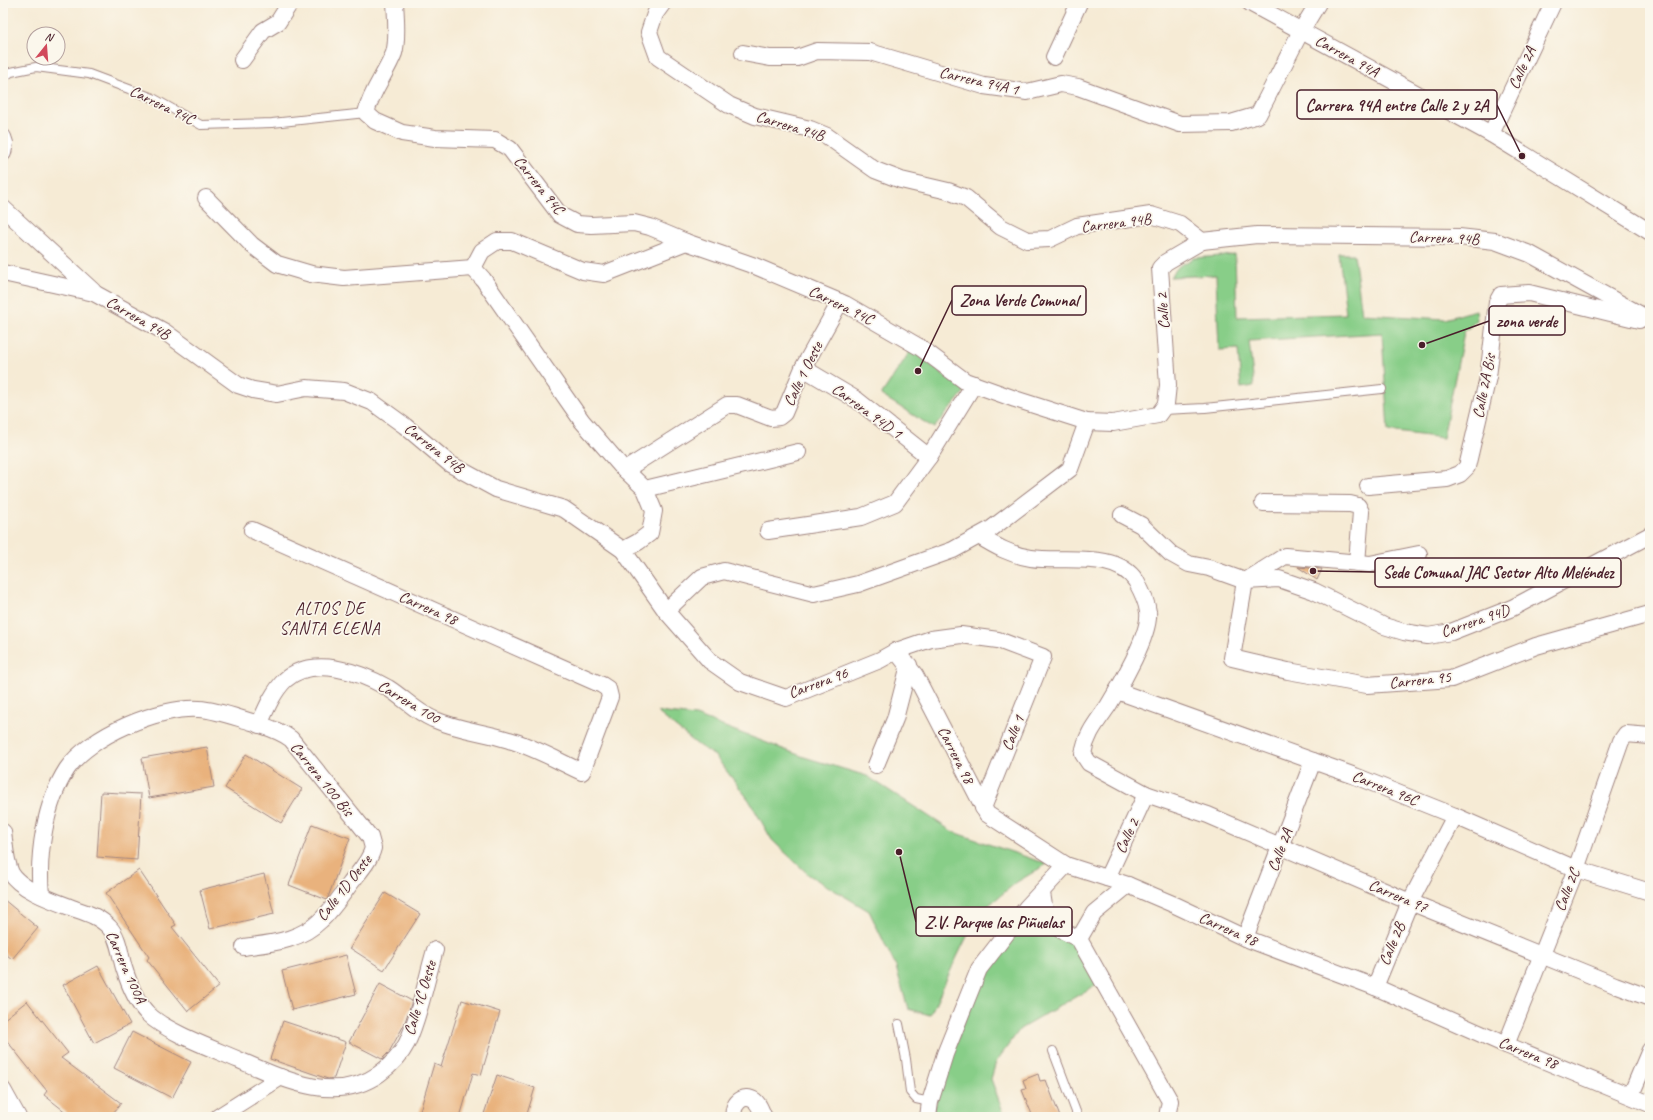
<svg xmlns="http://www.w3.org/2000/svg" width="1653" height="1120" font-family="Caveat,sans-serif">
  <rect width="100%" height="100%" fill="#fbf7ec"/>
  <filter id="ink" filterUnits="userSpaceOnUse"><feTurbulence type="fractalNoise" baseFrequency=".025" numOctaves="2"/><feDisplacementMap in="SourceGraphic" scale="8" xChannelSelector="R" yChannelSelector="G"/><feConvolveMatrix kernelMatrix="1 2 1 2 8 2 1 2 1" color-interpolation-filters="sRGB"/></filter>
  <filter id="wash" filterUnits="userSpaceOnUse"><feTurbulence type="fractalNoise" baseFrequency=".012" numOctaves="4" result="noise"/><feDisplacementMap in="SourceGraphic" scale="16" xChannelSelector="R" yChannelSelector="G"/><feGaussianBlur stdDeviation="0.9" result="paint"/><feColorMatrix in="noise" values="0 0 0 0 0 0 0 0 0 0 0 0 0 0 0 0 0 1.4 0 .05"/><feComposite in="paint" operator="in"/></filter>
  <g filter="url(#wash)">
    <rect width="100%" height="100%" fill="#f6ebd5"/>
    <g fill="#88ce88" stroke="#69765a">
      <polygon points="1339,254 1354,254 1362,314 1445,319 1476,310 1477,320 1464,332 1443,438 1388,431 1382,333 1249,341 1254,386 1241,388 1238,349 1219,350 1216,275 1170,277 1179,266 1194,258 1235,255 1237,317 1346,314"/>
      <polygon points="911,350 965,391 934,428 881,395"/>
      <polygon points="657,712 696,716 804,757 867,776 953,832 1047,864 1017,882 978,914 955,961 930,1015 908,1009 896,967 869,911 809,875 772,840 749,800 715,756 698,745"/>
      <polygon points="1041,895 1045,918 1078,940 1101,982 1020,1029 996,1062 991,1079 1005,1117 931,1117 981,970"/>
    </g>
    <g id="blocks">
      <g fill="#e9b27d">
        <polygon points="1298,567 1322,569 1317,580"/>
        <polygon points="207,747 214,787 149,798 142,758"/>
        <polygon points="246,754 302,789 281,823 225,788"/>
        <polygon points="101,792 141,794 137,860 97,857"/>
        <polygon points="312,824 350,838 327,900 289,885"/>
        <polygon points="139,870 176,925 172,927 219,986 188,1011 147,960 149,957 106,893"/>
        <polygon points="264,874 274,914 210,929 200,890"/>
        <polygon points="385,893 420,914 384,970 350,948"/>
        <polygon points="3,899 38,928 12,959 3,952"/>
        <polygon points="346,955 356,994 292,1010 282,971"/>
        <polygon points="98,966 130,1024 94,1043 63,985"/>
        <polygon points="380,984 412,1001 404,1025 389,1052 382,1059 349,1042"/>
        <polygon points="462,1000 500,1012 481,1075 473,1073 460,1117 418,1117 434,1064 441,1067"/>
        <polygon points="27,1001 68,1053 61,1058 121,1103 110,1117 72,1117 44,1095 47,1091 3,1036 3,1020"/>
        <polygon points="283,1021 346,1042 334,1078 328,1079 270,1059"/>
        <polygon points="132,1032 191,1062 172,1098 114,1068"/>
        <polygon points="1038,1074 1040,1081 1046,1080 1060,1117 1033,1117 1022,1090 1026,1089 1023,1080"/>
        <polygon points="497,1075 535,1088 526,1117 483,1117"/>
      </g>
    </g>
  </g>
  <g filter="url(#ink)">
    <use href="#blocks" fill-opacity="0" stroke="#a08580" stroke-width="1"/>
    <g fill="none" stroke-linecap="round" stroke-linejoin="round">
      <g stroke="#a08580" stroke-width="10">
        <g id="lane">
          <polyline points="3,78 11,72 36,67 89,74 153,98 201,125 272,123 366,113"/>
          <polyline points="1163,410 1205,408 1382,389"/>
          <polyline points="899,1024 906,1059 910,1092 916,1099 930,1102"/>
          <polyline points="1053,1051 1078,1117"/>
        </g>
      </g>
      <g stroke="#a08580" stroke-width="18">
        <g id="street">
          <path d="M395 3C396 17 398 40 394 53 386 74 371 91 366 113L375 121 402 133 435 138 495 140 510 149 560 215 577 224 591 225 634 223 650 227 686 242 755 266 845 304 921 348 965 381 1015 399 1087 422 1113 423 1158 415 1166 404 1168 385 1160 268 1166 262 1202 241"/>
          <polyline points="663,3 655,14 649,32 658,57 729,105 755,116 810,129 827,136 875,170 901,180 948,191 966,198 1001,227 1027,240 1050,239 1077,226 1151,215 1180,224 1202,241 1257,235 1459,237 1495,241 1530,254 1650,320"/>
          <polyline points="1250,3 1491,134 1650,232"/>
          <polyline points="743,53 770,58 797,58 817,51 870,52 984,86 1027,92 1061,84 1078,87 1180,124 1231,123 1258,115 1301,31 1318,3"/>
          <polyline points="1054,57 1079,3"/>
          <polyline points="242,60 263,31 278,22 290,3"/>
          <polyline points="1491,134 1553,3"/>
          <polyline points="3,137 5,143 3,153"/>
          <polyline points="206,198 252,245 277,264 311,274 344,278 473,268"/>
          <polyline points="3,208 93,291"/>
          <polyline points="473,268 483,279 582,421 621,466 645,489 654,511 650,533 638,542 623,550"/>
          <polyline points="473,268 482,251 497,241 512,241 583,271 604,274 686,242"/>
          <polyline points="3,273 94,293 165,332 238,385 253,390 277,394 306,388 344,391 372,402 405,426 450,464 496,489 564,509 623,550 666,611 710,661 740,682 786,698 880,660 896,651 931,639 961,635 998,640 1043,657 983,808"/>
          <polyline points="803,368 857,400 929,457"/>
          <polyline points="625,470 727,405 737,405 771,418 779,417 784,413 803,368 840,302"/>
          <polyline points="1368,486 1447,479 1460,474 1467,467 1488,377 1497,302 1501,295 1529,293 1639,320"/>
          <polyline points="645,489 798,452"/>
          <polyline points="1263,503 1350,504 1358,506 1361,512 1357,563"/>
          <polyline points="1122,515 1141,525 1171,554 1189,564 1209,568 1245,581 1279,579 1314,591 1384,626 1404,632 1428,636 1451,632 1512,608 1650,535"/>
          <path d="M252 530 602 685 608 689 610 697 582 772C558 761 534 747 509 740 484 732 458 730 433 719 416 712 404 698 388 688 360 672 313 655 285 680 273 692 266 709 259 725"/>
          <polyline points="768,531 861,517 895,503 929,457 974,384"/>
          <path d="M979 536C995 546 1011 555 1031 558 1063 563 1116 550 1136 581 1141 590 1147 602 1148 612 1151 633 1120 687 1108 706 1097 722 1086 734 1083 754L1089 763 1146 794 1208 815 1410 902 1615 985 1650 998"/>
          <polyline points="1247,580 1285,556 1370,564 1419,554"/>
          <polyline points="1245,581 1232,658 1288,671 1367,685 1451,679 1536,646 1650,614"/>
          <polyline points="666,611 702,577 724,571 814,594 858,584 953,550 991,529 1070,469 1087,422"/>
          <polyline points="896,651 915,675 987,814 1066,865 1128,885 1175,905 1245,938 1375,987 1506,1045 1650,1104"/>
          <polyline points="1117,691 1355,776 1455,816 1576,869 1650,892"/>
          <polyline points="876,765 895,719 909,665"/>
          <path d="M3 832C5 845 5 860 11 873 20 890 57 902 75 909 87 913 100 917 109 927 119 937 120 955 124 968 129 984 136 1002 148 1014 166 1032 214 1049 239 1060 283 1079 335 1105 379 1074 390 1066 401 1055 407 1043 420 1015 426 980 435 950"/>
          <polyline points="1107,878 1146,794"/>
          <polyline points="1042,893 1046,918 1061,930 1079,939 1170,1101 1167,1117"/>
          <path d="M41 895C37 855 45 803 67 769 89 736 160 706 199 709 217 710 235 717 252 722 266 727 279 730 291 739L370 837 373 848C370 861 358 873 350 884 341 896 332 910 321 920 300 941 272 943 244 947"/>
          <polyline points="1245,938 1313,761"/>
          <polyline points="1079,939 1094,913 1128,885"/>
          <polyline points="1375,987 1410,902 1455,816"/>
          <polyline points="1506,1045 1576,869 1621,741 1626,734 1650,736"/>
          <polyline points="3,1090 18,1117"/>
          <polyline points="1631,1095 1650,1050"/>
          <polyline points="218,1117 281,1077"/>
          <path d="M734 1117C731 1105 743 1092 755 1101 760 1105 761 1112 764 1117"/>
          <polyline points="928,1117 930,1102 945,1054 979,969 1027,907 1066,865"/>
        </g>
      </g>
      <use href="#lane" stroke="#fff" stroke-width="8"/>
      <use href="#street" stroke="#fff" stroke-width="16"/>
    </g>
  </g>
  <g text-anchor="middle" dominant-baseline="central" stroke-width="3.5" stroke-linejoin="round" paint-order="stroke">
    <g font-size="16" fill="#4a1f2b" stroke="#fbf7ec">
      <text transform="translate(1347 56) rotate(29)">Carrera 94A</text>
      <text transform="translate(1522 68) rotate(-65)">Calle 2A</text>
      <text transform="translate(979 81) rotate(13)">Carrera 94A 1</text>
      <text transform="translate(162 105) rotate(26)">Carrera 94C</text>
      <text transform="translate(790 126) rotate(17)">Carrera 94B</text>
      <text transform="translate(539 185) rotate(51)">Carrera 94C</text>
      <text transform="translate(1116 223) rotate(-7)">Carrera 94B</text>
      <text transform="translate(1444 238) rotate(2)">Carrera 94B</text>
      <text transform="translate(841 305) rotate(26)">Carrera 94C</text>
      <text transform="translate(1163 311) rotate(-94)">Calle 2</text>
      <text transform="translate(138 318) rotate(30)">Carrera 94B</text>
      <text transform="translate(803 374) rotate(-64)">Calle 1 Oeste</text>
      <text transform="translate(1484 386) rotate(-79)">Calle 2A Bis</text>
      <text transform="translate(867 411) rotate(36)">Carrera 94D 1</text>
      <text transform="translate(434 448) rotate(38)">Carrera 94B</text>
      <text transform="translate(428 608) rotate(24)">Carrera 98</text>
      <text transform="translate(1475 621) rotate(-19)">Carrera 94D</text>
      <text transform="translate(1420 680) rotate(-6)">Carrera 95</text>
      <text transform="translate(818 683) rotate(-20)">Carrera 96</text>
      <text transform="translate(409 702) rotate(31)">Carrera 100</text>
      <text transform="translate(1013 733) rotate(-68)">Calle 1</text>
      <text transform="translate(956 755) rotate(63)">Carrera 98</text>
      <text transform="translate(322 779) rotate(51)">Carrera 100 Bis</text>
      <text transform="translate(1385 788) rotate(22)">Carrera 96C</text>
      <text transform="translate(1127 836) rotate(-65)">Calle 2</text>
      <text transform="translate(1280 850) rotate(-69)">Calle 2A</text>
      <text transform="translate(344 888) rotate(-52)">Calle 1D Oeste</text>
      <text transform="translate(1567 890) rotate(-68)">Calle 2C</text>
      <text transform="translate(1398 896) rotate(23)">Carrera 97</text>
      <text transform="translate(1228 929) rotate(24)">Carrera 98</text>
      <text transform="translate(1392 944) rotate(-67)">Calle 2B</text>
      <text transform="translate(126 967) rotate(66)">Carrera 100A</text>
      <text transform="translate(420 998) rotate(-73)">Calle 1C Oeste</text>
      <text transform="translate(1528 1053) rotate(22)">Carrera 98</text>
    </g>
    <g font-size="17" letter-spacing="1" fill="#4a1f2b" stroke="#fbf7ec">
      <text x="330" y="608">ALTOS DE<tspan x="330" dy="20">SANTA ELENA</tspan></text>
    </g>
  </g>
  <path fill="none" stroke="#4a1f2b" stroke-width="1.5" d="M1522 156L1497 105M918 371L952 300M1422 345L1489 321M1313 571L1375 572M899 852L916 922"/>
  <g fill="#4a1f2b" stroke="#fbf7ec" stroke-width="1.5">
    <circle cx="1522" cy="156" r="4"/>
    <circle cx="918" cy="371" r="4"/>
    <circle cx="1422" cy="345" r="4"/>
    <circle cx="1313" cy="571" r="4"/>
    <circle cx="899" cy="852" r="4"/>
  </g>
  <g fill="#fbf7ec" stroke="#4a1f2b" stroke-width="1.5">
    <rect x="1297" y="90" width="200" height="29" rx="4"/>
    <rect x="952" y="286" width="134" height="29" rx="4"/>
    <rect x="1489" y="306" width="76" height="29" rx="4"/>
    <rect x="1375" y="558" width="246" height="29" rx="4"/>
    <rect x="916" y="907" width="156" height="29" rx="4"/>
  </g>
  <g font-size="17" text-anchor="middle" font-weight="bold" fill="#4a1f2b">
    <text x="1397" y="111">Carrera 94A entre Calle 2 y 2A</text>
    <text x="1019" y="306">Zona Verde Comunal</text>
    <text x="1527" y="327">zona verde</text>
    <text x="1498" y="578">Sede Comunal JAC Sector Alto Meléndez</text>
    <text x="994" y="928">Z.V. Parque las Piñuelas</text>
  </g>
  <rect width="1653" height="1120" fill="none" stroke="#fbf7ec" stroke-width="16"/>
  <g transform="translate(46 46) rotate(17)"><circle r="19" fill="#fbf7ec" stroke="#b4a19f"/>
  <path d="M0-3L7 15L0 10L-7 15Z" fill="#d1495b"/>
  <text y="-6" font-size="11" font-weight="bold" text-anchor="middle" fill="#4a1f2b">N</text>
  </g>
</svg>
